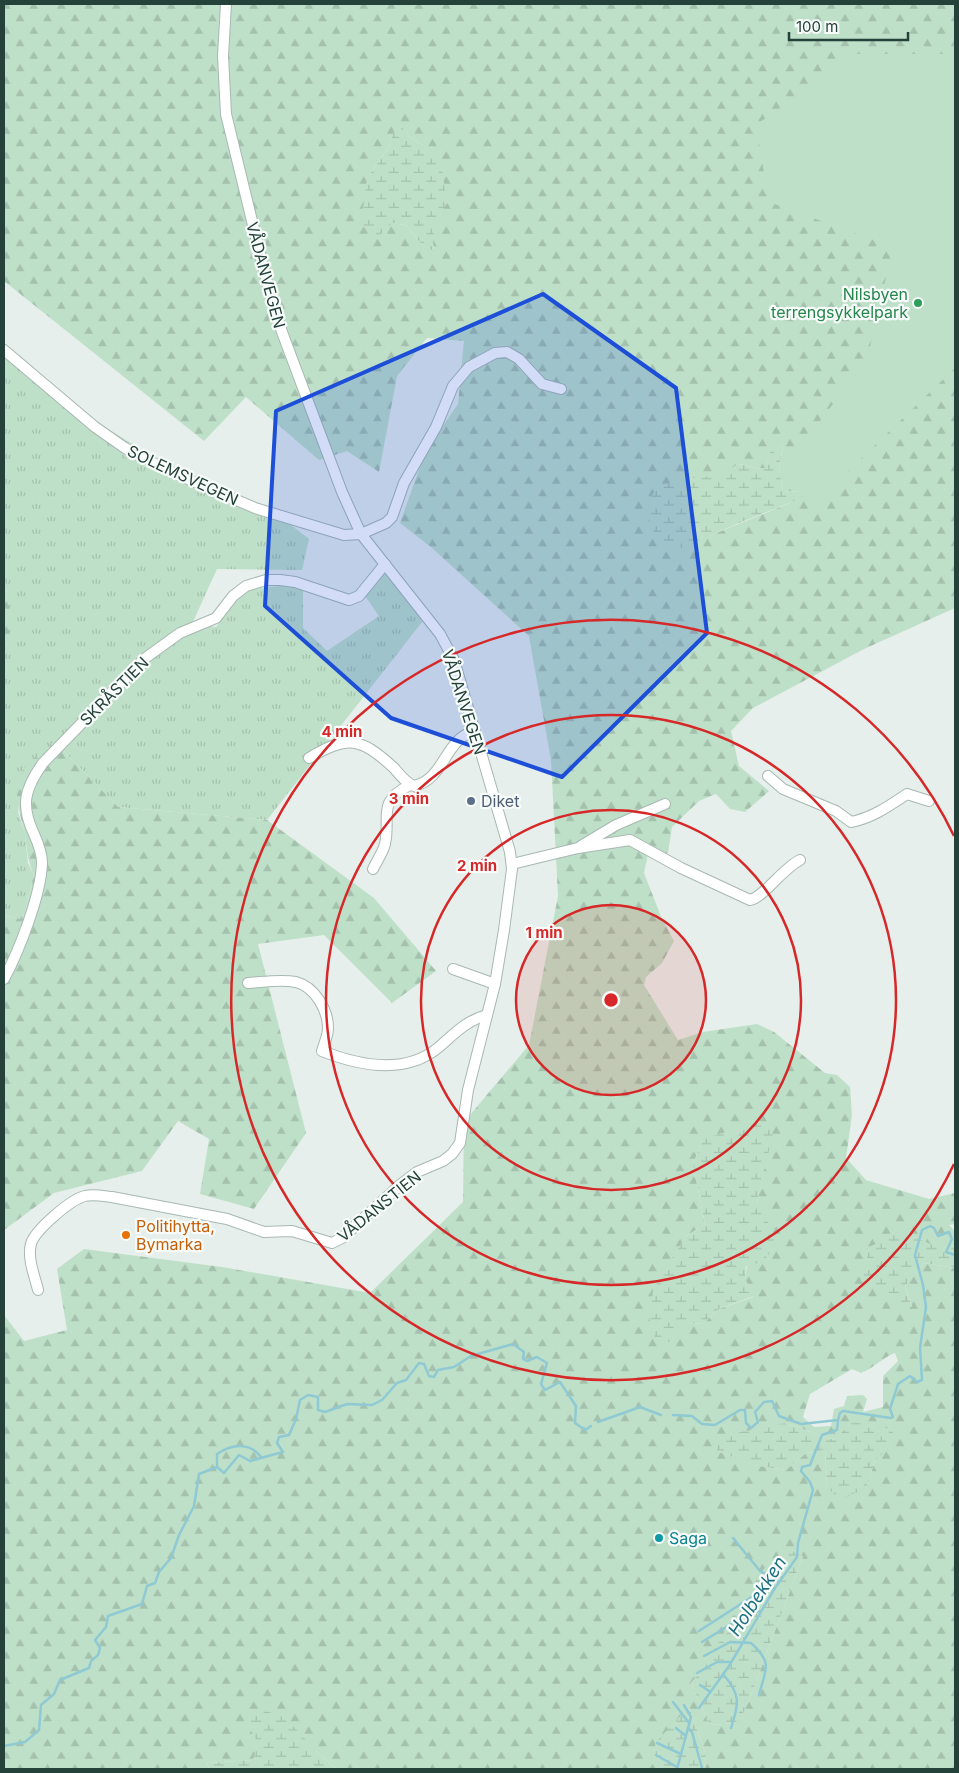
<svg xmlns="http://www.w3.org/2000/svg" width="959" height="1773" font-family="Inter,sans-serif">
  <defs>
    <pattern id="grass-tufts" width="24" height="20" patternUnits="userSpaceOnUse" patternTransform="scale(1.25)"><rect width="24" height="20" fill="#bfe0c8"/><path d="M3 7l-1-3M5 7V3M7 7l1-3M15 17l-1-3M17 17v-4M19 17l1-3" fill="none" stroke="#a4c1ad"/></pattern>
    <pattern id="forest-firs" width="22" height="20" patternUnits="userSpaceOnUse" patternTransform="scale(1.25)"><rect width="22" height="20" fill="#bfe0c8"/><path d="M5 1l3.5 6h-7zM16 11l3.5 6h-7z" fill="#a4c1ad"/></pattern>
    <pattern id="wetland-marsh" width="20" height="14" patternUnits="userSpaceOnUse" patternTransform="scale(1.25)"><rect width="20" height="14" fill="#bfe0c8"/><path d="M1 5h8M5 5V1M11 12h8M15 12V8" fill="none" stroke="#a4c1ad"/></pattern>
  </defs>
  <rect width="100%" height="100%" fill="#e6efeb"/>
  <polygon fill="url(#grass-tufts)" points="4,343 101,425 166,464 266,506 309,539 302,570 217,569 192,624 216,627 246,589 303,584 303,628 327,651 379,616 363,593 385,571 426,617 267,820 118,807 55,742 23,770 18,812 25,833 28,863 34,876 25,912 20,919 4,915 4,646 9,642 9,592 4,590"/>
  <g fill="url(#forest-firs)" fill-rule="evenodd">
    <path d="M4 4H955V158L857 221 955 219V608L864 649 753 708 731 731 739 766 769 791 745 812 730 809 716 794 699 801 672 827 668 853 648 854 644 873 662 919 674 941 662 963 646 977 644 985 678 1040 703 1032 757 1024 774 1032 825 1073 837 1075 850 1087 852 1115 846 1158 866 1180 929 1199 955 1193V1224L949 1225 955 1231V1240L943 1249 869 1247 912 1306 905 1286 924 1263 955 1268V1769H704L706 1755 689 1707 666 1769H336L316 1751 259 1743 253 1760 207 1763 209 1769H4V1315L24 1341 67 1330 57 1269 84 1249 222 1267 370 1293 463 1202 464 1122 529 1045 558 896 551 760 529 636 432 548 400 523 426 450 458 404 464 341 427 338 397 376 379 472 347 451 319 460 246 397 204 441 4 281ZM398 123 410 137 424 146 443 187 447 203C436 217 430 232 434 250L423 246 406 225 392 223 367 178 387 150ZM773 445 783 446 779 469 783 491 801 492 790 503 714 534 691 546 683 479C702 478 724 479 738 464 748 464 756 470 765 468ZM772 1133 757 1203 745 1279 753 1297 719 1309 704 1323 687 1324 685 1237 705 1224 693 1164 703 1139ZM895 1353 898 1361 883 1376V1407L863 1412 867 1399 863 1395 847 1396 844 1406 834 1409 831 1426 814 1427 803 1417 810 1394 852 1369 861 1373C874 1368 882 1358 895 1353ZM785 1423 834 1440 875 1460 866 1489 827 1487 825 1450 806 1453 786 1470 754 1465 717 1451ZM803 1556 748 1703 737 1723 709 1725 691 1683Z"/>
    <polygon points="4,590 9,592 9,642 4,646"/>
    <path d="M54 741 118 807 267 820 374 898 436 971 392 1003 324 935 258 944 306 1133 254 1209 200 1194 209 1139 178 1121 142 1171 54 1193 4 1230V915L20 919 25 912 34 876C28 862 27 850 25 835 21 814 10 791 23 770 28 762 46 749 54 741Z"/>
  </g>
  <g fill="url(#wetland-marsh)">
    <path d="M398 122 410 137 424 146 441 162 447 203C436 218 431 233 434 251L423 246 406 225 392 223 378 237 361 225 367 178 387 150Z"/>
    <path d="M773 444 783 446 779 469 783 491 801 492 802 498C774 509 746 520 718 532 709 536 700 544 691 546 687 547 680 548 676 548 664 546 658 540 653 530 648 523 647 504 651 497 667 469 716 486 737 464 747 464 756 470 765 468Z"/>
    <polygon points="761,1121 773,1133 757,1203 778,1241 763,1262 746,1266 745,1279 754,1296 719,1309 704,1323 687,1324 669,1342 657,1340 649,1329 653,1290 685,1237 705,1224 693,1164 703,1139"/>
    <polygon points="901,1232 943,1249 955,1240 955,1268 924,1263 905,1286 912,1307 899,1307 863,1279 869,1247"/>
    <polygon points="852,1422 892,1429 896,1443 875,1460 866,1489 839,1499 827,1487 825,1450 806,1453 786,1470 753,1465 717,1451 717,1437 785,1423 834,1440"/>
    <polygon points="790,1550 803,1556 748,1703 738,1723 709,1725 691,1683 711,1659 732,1616 770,1560"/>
    <polygon points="689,1707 706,1755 704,1769 666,1769 656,1756 655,1743"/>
    <polygon points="262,1710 285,1717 316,1751 336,1769 209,1769 207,1763 253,1760 258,1743 246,1722"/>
  </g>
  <polygon fill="#bfe0c8" points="856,54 955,54 955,368 814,504 779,474 867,360 893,247 769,202 756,125"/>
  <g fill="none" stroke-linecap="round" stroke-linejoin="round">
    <g stroke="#8ec9d4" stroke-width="2.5">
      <polyline points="673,1415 692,1416 702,1424 715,1425 740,1410 745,1410 746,1423 751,1428 758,1422 755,1412 764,1402 772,1401 779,1416 801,1424 838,1420 840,1413 843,1411 891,1418 893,1417 890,1409 898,1384 910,1376 917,1382 922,1380 920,1348 926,1307 923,1285 915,1255 922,1230 930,1226 934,1228 938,1236 949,1232 952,1239 946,1252 955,1255"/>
      <polyline points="598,1422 640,1407 661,1415"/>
      <path d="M217 1467V1454C232 1444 250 1442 261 1457"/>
      <polyline points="733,1538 760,1571 778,1582"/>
      <polyline points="699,1631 767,1587 774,1588"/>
      <polyline points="702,1642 749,1613 761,1611"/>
      <path d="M704 1656 730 1642 751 1643C773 1663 766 1668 759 1695"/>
      <polyline points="697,1673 717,1662 730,1662"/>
      <path d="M723 1674C741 1695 739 1702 731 1728"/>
      <polyline points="700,1685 709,1691"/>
      <polyline points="673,1702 689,1723"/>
      <polyline points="699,1708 729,1666 775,1588 797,1557 798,1543 813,1490 810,1482 801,1471 802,1467 810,1465 822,1435 837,1430 838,1420"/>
      <polyline points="676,1728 686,1736"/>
      <polyline points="688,1728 692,1732 702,1768"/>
      <polyline points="657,1743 681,1754"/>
      <polyline points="4,1746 25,1742 39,1730 41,1705 54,1694 60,1680 89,1668 91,1661 98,1655 100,1648 95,1640 106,1627 108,1616 142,1604 147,1586 155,1583 159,1572 171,1558 179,1535 194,1506 199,1474 217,1467 224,1473 239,1455 250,1461 283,1452 277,1443 279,1437 289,1435 296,1419 300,1400 308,1395 318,1397 318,1410 325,1412 347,1404 372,1405 382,1400 397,1383 406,1380 419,1363 424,1364 429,1376 434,1377 438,1370 454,1367 471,1356 513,1344 524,1352 523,1359 527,1361 537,1357 547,1363 541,1384 545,1390 560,1382 576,1406 575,1423 585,1430 591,1426"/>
      <polyline points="656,1755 677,1767"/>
      <polyline points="677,1769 691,1717 684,1705"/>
    </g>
    <g stroke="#a8b8b2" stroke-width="12">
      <g id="minor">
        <polyline points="4,350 95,427 125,448 167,470 255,508 344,535 361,534 386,523 392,517 404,483 436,427 453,386 469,367 495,353 507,352 519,359 542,384 561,389"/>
        <path d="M309 758C348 735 360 737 394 768 400 775 406 783 414 786 445 779 444 740 474 731"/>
        <path d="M768 776 783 789 836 811 851 822C872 818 889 806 907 794L929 801"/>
        <polyline points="581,846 616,825 665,804"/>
        <path d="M512 864 578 848 630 840 681 868 750 900C764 897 782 869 800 860"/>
        <path d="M373 869C377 861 383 852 385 844 391 816 376 802 410 785"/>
        <polyline points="453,969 495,984"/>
        <path d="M4 979C19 951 41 895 42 863 42 853 38 843 34 834 20 805 25 788 43 763L144 659 180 633 216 618 233 596 246 586 266 580H280L295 582 349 600 359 596 385 564"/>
        <path d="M248 983C264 982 281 979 296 982 315 987 328 1010 328 1028 328 1036 324 1044 322 1051 360 1066 406 1075 439 1047 454 1034 467 1020 487 1015"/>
        <path d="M38 1290C35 1277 27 1258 31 1244 34 1231 71 1199 85 1196 93 1194 103 1196 112 1197L227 1219 264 1232 292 1231 332 1243 342 1238 400 1185 417 1172 443 1161 452 1154 460 1143 468 1090 495 984 504 930 512 869 510 852 454 660 440 634 361 534 342 492 282 332 270 295 226 114 223 56 226 4"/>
      </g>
    </g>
    <use href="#minor" stroke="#fff" stroke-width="10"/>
  </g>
  <path fill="#1d4ed8" fill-opacity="0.2" stroke="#1d4ed8" stroke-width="4" stroke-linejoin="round" d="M543 294 676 388 707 633 562 777 391 718 265 606 276 411Z"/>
  <circle cx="611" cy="1000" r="95" fill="#d62828" fill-opacity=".12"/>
  <g fill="none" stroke="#d62828" stroke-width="2.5">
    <circle cx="611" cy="1000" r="95"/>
    <circle cx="611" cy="1000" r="190"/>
    <circle cx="611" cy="1000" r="285"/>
    <path d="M954 1164A380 380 0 1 1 954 836"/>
  </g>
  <circle fill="#2e9e5b" stroke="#f7fbf9" stroke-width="2" cx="918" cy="303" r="5"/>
  <circle fill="#5c6f8a" stroke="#f7fbf9" stroke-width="2" cx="471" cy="801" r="5"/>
  <circle fill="#e8710a" stroke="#f7fbf9" stroke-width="2" cx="126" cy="1235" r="5"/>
  <circle fill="#0f9aa8" stroke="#f7fbf9" stroke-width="2" cx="659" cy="1538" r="5"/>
  <g text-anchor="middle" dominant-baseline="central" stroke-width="4.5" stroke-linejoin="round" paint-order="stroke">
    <g font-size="16" fill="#24423a" stroke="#f7fbf9">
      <text transform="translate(266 275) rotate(75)">VÅDANVEGEN</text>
      <text transform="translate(183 475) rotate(25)">SOLEMSVEGEN</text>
      <text transform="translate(114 691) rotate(-45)">SKRÅSTIEN</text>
      <text transform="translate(464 702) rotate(72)">VÅDANVEGEN</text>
      <text transform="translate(379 1206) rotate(-39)">VÅDANSTIEN</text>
    </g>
    <g font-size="16" fill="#27864d" stroke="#f7fbf9" text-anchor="end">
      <text x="908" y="294">Nilsbyen<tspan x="908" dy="18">terrengsykkelpark</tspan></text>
    </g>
    <g font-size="16" fill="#4e5e75" stroke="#f7fbf9" text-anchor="start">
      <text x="481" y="801">Diket</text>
    </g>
    <g font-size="16" fill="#c56008" stroke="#f7fbf9" text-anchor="start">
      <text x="136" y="1226">Politihytta,<tspan x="136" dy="18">Bymarka</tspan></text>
    </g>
    <g font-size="16" fill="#0d838f" stroke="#f7fbf9" text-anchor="start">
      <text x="669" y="1538">Saga</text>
    </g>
    <g font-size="18" font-style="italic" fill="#1c6f80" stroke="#f7fbf9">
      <text transform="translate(757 1596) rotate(-57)">Holbekken</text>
    </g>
  </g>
  <circle cx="611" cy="1000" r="8" fill="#d62828" stroke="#f7fbf9" stroke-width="2.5"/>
  <g font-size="15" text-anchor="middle" font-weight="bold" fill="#d62828" stroke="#f7fbf9" stroke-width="4.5" stroke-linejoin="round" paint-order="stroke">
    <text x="342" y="737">4 min</text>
    <text x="409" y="804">3 min</text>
    <text x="477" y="871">2 min</text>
    <text x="544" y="938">1 min</text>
  </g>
  <rect width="959" height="1773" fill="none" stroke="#24423a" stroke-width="10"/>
  <path d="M789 32v8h119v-8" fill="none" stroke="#24423a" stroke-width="2.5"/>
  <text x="796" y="32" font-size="15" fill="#24423a" stroke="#f7fbf9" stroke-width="4" paint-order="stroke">100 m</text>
</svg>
